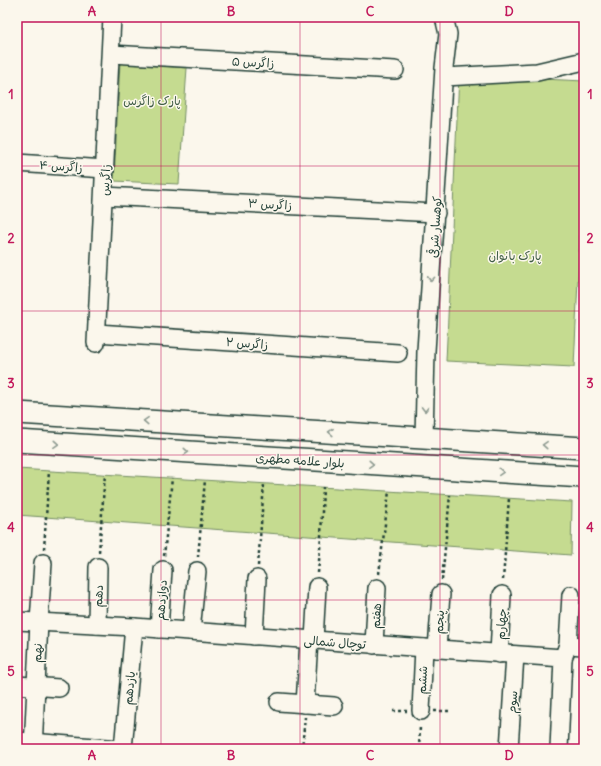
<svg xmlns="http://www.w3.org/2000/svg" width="601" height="766" font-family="Delius,'Playpen Sans Arabic',sans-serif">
  <rect width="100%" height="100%" fill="#fbf7ec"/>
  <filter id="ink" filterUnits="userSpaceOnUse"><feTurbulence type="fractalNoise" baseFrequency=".025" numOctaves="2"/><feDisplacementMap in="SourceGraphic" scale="8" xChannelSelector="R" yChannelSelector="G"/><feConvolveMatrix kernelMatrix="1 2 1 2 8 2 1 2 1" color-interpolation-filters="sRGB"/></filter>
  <g filter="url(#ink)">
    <g fill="#c5db90" stroke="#728c62">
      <polygon points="120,63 187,68 179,184 114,181"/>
      <polygon points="459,75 584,81 584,149 574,367 446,361"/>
      <polygon points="17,469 572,502 571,555 17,515"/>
    </g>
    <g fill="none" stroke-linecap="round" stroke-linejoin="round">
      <g stroke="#1f3d34" stroke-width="20">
        <g id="minor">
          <polyline points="111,54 395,70"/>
          <polyline points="444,77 537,72 584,61"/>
          <polyline points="17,163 105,169"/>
          <polyline points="104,196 436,213"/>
          <polyline points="97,333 398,353"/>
          <polyline points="96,343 112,17"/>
          <polyline points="424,438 426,351 444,68 448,34 444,17"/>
          <polyline points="17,621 134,627 563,658 559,749"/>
          <polyline points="97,625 98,567"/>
          <polyline points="159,629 163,570"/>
          <polyline points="191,631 197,571"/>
          <polyline points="254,636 257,579"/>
          <polyline points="314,640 317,587"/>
          <polyline points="374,645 377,588"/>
          <polyline points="568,645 584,646"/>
          <polyline points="437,649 441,594"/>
          <polyline points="499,654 502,595"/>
          <polyline points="563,658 568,645 571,595"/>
          <polyline points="17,685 59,688"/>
          <polyline points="279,702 334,706"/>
          <polyline points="305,704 309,640"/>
          <polyline points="421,711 424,648"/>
          <polyline points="17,741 121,749"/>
          <polyline points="33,749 39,622 43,563"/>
          <polyline points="123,749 134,627"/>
          <polyline points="509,749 515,655"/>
        </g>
      </g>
      <g stroke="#1f3d34" stroke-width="24">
        <g id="major">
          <polyline points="17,413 584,448"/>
          <polyline points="17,441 584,477"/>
        </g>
      </g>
      <g stroke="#1f3d34" stroke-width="2.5" stroke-dasharray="3 3" stroke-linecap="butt">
        <polyline points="44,549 49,471"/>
        <polyline points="99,552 105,474"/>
        <polyline points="164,556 172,478"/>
        <polyline points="198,557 205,480"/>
        <polyline points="258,566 264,484"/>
        <polyline points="318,573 321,537 323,487"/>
        <polyline points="379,574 389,491"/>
        <polyline points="442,580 450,495"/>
        <polyline points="503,580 509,498"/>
        <polyline points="393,711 407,711"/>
        <polyline points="434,711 452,711"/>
        <polyline points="302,749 305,717"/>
        <polyline points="419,749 420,726"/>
      </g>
      <use href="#minor" stroke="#fbf7ec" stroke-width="17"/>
      <use href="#major" stroke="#fbf7ec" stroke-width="21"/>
    </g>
    <defs><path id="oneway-chevron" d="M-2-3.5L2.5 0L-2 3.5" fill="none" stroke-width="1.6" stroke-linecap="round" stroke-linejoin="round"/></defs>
    <g stroke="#8d9a90">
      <use href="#oneway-chevron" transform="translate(431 279) rotate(94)"/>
      <use href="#oneway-chevron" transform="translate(425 409) rotate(91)"/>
      <use href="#oneway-chevron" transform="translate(146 421) rotate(-177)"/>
      <use href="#oneway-chevron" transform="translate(331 432) rotate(-177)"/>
      <use href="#oneway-chevron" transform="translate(56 444) rotate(4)"/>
      <use href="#oneway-chevron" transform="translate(545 445) rotate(-176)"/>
      <use href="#oneway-chevron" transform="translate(186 452) rotate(4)"/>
      <use href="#oneway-chevron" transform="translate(371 464) rotate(4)"/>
      <use href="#oneway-chevron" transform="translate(501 472) rotate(4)"/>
    </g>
  </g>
  <path fill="none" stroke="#c2185b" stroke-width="1" stroke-opacity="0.55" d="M161 17V749M300 17V749M440 17V749M17 166H584M17 311H584M17 455H584M17 600H584"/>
  <g text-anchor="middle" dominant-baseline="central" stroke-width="3" stroke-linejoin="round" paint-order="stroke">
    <g font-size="12" fill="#1f3d34" stroke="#fbf7ec">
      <text transform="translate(253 62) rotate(3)">زاگرس ۵</text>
      <text transform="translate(61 166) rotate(4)">زاگرس ۴</text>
      <text transform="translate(105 180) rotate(-87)">زاگرس</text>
      <text transform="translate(270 204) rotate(3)">زاگرس ۳</text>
      <text transform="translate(435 227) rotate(-86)">کوهسار شرقی</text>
      <text transform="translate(247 343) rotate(4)">زاگرس ۲</text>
      <text transform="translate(300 460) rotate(4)">بلوار علامه مطهری</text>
      <text transform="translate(98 596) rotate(-88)">دهم</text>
      <text transform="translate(161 600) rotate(-86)">دوازدهم</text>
      <text transform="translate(376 616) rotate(-87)">هفتم</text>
      <text transform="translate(439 622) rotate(-86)">پنجم</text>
      <text transform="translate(501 624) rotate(-87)">چهارم</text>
      <text transform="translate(335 642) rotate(4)">توچال شمالی</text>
      <text transform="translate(37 653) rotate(-87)">نهم</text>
      <text transform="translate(422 680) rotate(-87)">ششم</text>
      <text transform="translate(129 688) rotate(-85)">یازدهم</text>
      <text transform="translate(512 702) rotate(-86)">سوم</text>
    </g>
    <g font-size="12" fill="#405d46" stroke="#fbf7ec">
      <text x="152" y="100">پارک زاگرس</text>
      <text x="515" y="255">پارک بانوان</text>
    </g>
  </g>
  <rect width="601" height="766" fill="none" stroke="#fbf7ec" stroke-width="44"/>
  <rect x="22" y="22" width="557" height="722" fill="none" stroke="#c2185b" stroke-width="1.5"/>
  <g font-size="13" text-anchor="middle" font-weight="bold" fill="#c2185b">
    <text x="92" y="16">A</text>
    <text x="231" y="16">B</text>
    <text x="370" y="16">C</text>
    <text x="509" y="16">D</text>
    <text x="11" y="99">1</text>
    <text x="590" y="99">1</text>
    <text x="11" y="243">2</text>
    <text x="590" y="243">2</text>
    <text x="11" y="388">3</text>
    <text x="590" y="388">3</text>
    <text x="11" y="532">4</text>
    <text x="590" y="532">4</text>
    <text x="11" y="676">5</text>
    <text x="590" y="676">5</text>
    <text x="92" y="760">A</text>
    <text x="231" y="760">B</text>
    <text x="370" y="760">C</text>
    <text x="509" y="760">D</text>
  </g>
</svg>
